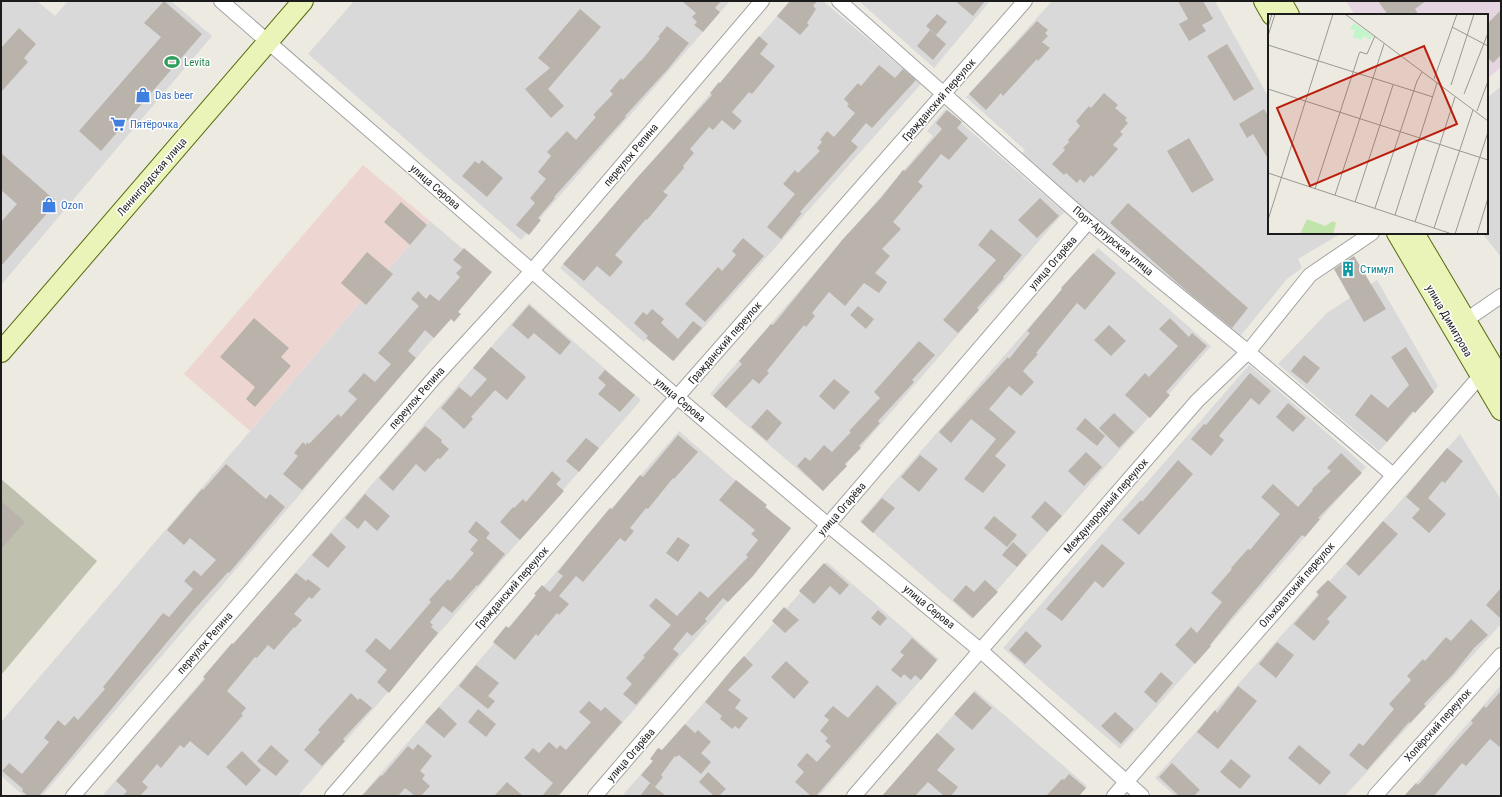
<svg xmlns="http://www.w3.org/2000/svg" width="1502" height="797" font-family="'Roboto Condensed',sans-serif">
  <rect width="100%" height="100%" fill="#edeae2"/>
  <g fill="#dad9d9">
    <polygon points="1,1 37,1 55,16 68,1 171,1 212,36 1,285"/>
    <polygon points="354,1 730,1 521,240 308,54"/>
    <polygon points="790,1 823,1 921,84 674,361 648,338 644,342 560,268"/>
    <polygon points="859,1 990,1 934,68"/>
    <polygon points="1052,1 1215,1 1269,98 1269,233 1342,233 1298,259 1302,268 1287,279 1237,340 1020,156 1025,150 966,97"/>
    <polygon points="1501,86 1501,257 1482,233 1487,233 1487,98"/>
    <polygon points="945,109 1064,212 823,491 710,394 933,136 927,131"/>
    <polygon points="430,221 490,272 42,796 24,796 1,776 1,722"/>
    <polygon points="1098,248 1211,346 972,619 860,521"/>
    <polygon points="1377,280 1438,386 1379,451 1278,364 1327,313"/>
    <polygon points="529,303 641,400 298,796 102,796"/>
    <polygon points="1249,365 1366,467 1120,749 1003,648"/>
    <polygon points="679,431 791,529 559,796 361,796"/>
    <polygon points="1460,434 1501,500 1501,624 1345,796 1175,796 1155,778"/>
    <polygon points="827,562 939,659 819,796 622,796"/>
    <polygon points="1501,685 1501,796 1405,796"/>
    <polygon points="975,690 1087,786 1078,796 883,796"/>
  </g>
  <polygon fill="#edd6d2" points="363,165 430,221 250,431 184,374"/>
  <polygon fill="#e5d5e0" points="1346,1 1501,1 1501,67 1487,79 1487,15 1355,15"/>
  <polygon fill="#bfc0ae" points="1,479 97,561 1,675"/>
  <g fill="#b9b3ac">
    <polygon points="164,1 202,34 101,151 79,131 161,37 144,23"/>
    <polygon points="682,1 721,1 715,8 720,12 703,32 694,25 697,22 692,17 696,13"/>
    <polygon points="790,1 817,1 813,6 816,9 807,23 809,25 800,35 777,16"/>
    <polygon points="955,1 985,1 973,16"/>
    <polygon points="1178,1 1203,1 1213,19 1202,25 1206,31 1189,41 1179,24 1188,19"/>
    <polygon points="1378,1 1426,1 1415,9 1419,15 1388,15"/>
    <polygon points="580,9 601,27 548,89 564,106 551,118 525,89 550,68 538,58"/>
    <polygon points="1501,10 1501,55 1493,63 1487,57 1487,24"/>
    <polygon points="937,14 947,22 936,35 926,26"/>
    <polygon points="1037,21 1048,30 1045,33 1048,36 1042,42 1050,48 1038,61 1037,59 1003,96 1001,93 986,110 969,94"/>
    <polygon points="667,26 689,43 668,69 625,116 626,117 554,197 555,198 538,218 541,220 529,235 516,225 535,203 530,198 546,179 538,172 551,156 547,152 567,131 576,140 596,117 593,115 613,94 610,91 621,78 623,80 640,61 641,61 660,38 658,37"/>
    <polygon points="19,28 36,44 24,58 28,62 1,92 1,48"/>
    <polygon points="930,30 946,44 933,60 917,46"/>
    <polygon points="759,36 768,44 760,54 775,66 752,94 749,92 732,112 742,121 734,130 722,120 713,130 709,127 690,149 694,153 683,166 684,168 663,192 668,195 647,220 646,219 615,255 623,262 610,277 597,266 584,281 563,264 636,179 712,95 710,93 719,82 720,83"/>
    <polygon points="1227,44 1254,89 1234,101 1207,56"/>
    <polygon points="879,65 895,78 903,69 916,80 872,128 866,123 851,141 858,147 800,212 802,213 781,239 767,227 795,194 783,184 795,170 798,173 820,151 817,148 822,142 820,140 827,131 834,137 855,113 847,106 849,104 844,99 858,83 861,86"/>
    <polygon points="1104,93 1118,105 1115,108 1127,118 1125,120 1128,123 1120,132 1123,134 1113,145 1118,149 1103,166 1093,177 1091,175 1084,183 1080,179 1077,183 1066,173 1064,175 1052,164 1065,150 1063,148 1069,142 1068,140 1080,126 1076,121 1089,106 1091,108"/>
    <polygon points="1264,109 1269,117 1269,160 1253,134 1247,138 1239,124"/>
    <polygon points="947,110 962,122 957,128 968,138 949,160 941,154 918,182 923,186 893,222 901,229 882,249 890,256 875,273 887,282 879,293 864,283 845,306 829,292 812,313 815,316 806,327 804,325 767,371 769,373 759,384 753,379 726,408 713,396 742,364 739,361 771,324 773,325 843,239 881,198 903,170 905,171 942,129 936,123"/>
    <polygon points="1189,138 1214,180 1192,193 1167,151"/>
    <polygon points="1,153 57,202 1,266 1,222 17,204 1,190"/>
    <polygon points="482,160 503,178 487,197 462,176 475,161 479,164"/>
    <polygon points="1040,198 1059,216 1037,238 1018,220"/>
    <polygon points="401,202 427,225 410,245 384,222"/>
    <polygon points="1128,203 1248,308 1232,328 1189,293 1110,223"/>
    <polygon points="991,229 1022,255 1003,277 1004,278 977,308 979,310 958,333 943,320 996,260 978,245"/>
    <polygon points="743,238 764,256 705,322 685,304 718,267 722,271 736,255 732,251"/>
    <polygon points="464,248 492,272 458,312 461,314 454,322 451,319 434,338 425,330 408,351 416,358 302,490 283,474 298,456 294,453 303,442 306,445 307,442 309,444 338,414 341,417 357,399 348,391 364,373 375,382 391,364 378,353 419,306 411,299 418,291 426,299 430,294 439,301 460,277 456,273 462,267 453,260"/>
    <polygon points="367,252 393,274 366,305 341,283"/>
    <polygon points="1093,253 1116,273 1085,310 1077,303 1036,353 1038,354 1023,371 1034,382 1021,396 1009,386 989,409 1016,432 995,456 1006,465 983,493 964,479 996,439 971,419 951,443 939,432 1008,357 1009,359 1030,333 1027,331 1062,289 1061,288"/>
    <polygon points="1354,256 1386,309 1364,322 1334,269"/>
    <polygon points="529,305 571,342 560,355 534,333 528,339 512,325"/>
    <polygon points="858,306 874,319 866,329 850,315"/>
    <polygon points="652,309 664,319 661,323 678,339 693,321 702,328 673,361 646,338 648,336 634,323 643,312 647,315"/>
    <polygon points="254,318 289,348 281,357 291,366 255,407 246,399 255,387 220,357"/>
    <polygon points="1170,318 1189,337 1192,333 1207,346 1166,392 1170,395 1150,418 1125,395 1145,373 1149,377 1178,346 1159,329"/>
    <polygon points="1109,325 1126,341 1111,356 1094,340"/>
    <polygon points="919,341 935,355 912,380 914,382 878,421 880,423 859,446 861,448 845,464 847,466 823,491 797,466 805,457 810,461 824,445 832,452 851,432 849,431 880,398 874,392"/>
    <polygon points="491,347 526,377 507,400 495,390 471,417 473,419 464,429 441,408 459,387 471,397 487,379 473,368"/>
    <polygon points="1406,347 1434,392 1415,413 1413,411 1387,442 1355,415 1371,394 1388,408 1409,385 1391,357"/>
    <polygon points="1304,355 1320,368 1307,384 1291,371"/>
    <polygon points="605,370 635,395 620,412 598,394 606,385 598,378"/>
    <polygon points="1250,373 1271,391 1259,405 1251,398 1219,436 1224,440 1211,456 1191,439 1204,424 1206,425"/>
    <polygon points="834,379 850,392 834,410 819,396"/>
    <polygon points="1288,403 1306,418 1293,432 1276,417"/>
    <polygon points="767,409 782,423 767,441 751,427"/>
    <polygon points="1114,413 1134,432 1119,448 1099,428"/>
    <polygon points="1085,418 1105,436 1097,446 1076,429"/>
    <polygon points="425,426 442,440 441,442 449,449 440,459 438,458 425,472 416,464 393,491 379,478"/>
    <polygon points="678,435 698,452 674,479 673,478 648,509 646,508 630,528 634,531 625,542 620,538 583,582 576,576 559,596 569,604 559,615 557,613 538,636 536,634 515,660 493,642 506,626 509,628 536,595 534,594 542,585 550,592 563,576 558,572 584,539 610,508 612,509 640,475 643,477"/>
    <polygon points="586,438 599,448 579,472 566,461"/>
    <polygon points="1447,448 1463,461 1445,483 1442,481 1428,498 1446,514 1429,533 1412,518 1420,509 1406,497"/>
    <polygon points="1086,452 1102,467 1084,486 1068,471"/>
    <polygon points="1341,453 1362,473 1318,518 1320,519 1305,537 1302,535 1233,616 1210,645 1211,646 1195,664 1175,645 1191,627 1197,633 1222,602 1211,593 1232,569 1231,568 1248,549 1250,550 1280,514 1261,497 1273,484 1298,507 1313,490 1312,489 1331,471 1327,468"/>
    <polygon points="920,455 938,469 919,492 901,477"/>
    <polygon points="1178,460 1193,474 1139,535 1122,520 1141,500 1142,502"/>
    <polygon points="226,464 266,499 270,494 285,507 229,573 228,572 193,611 39,796 28,796 22,791 23,789 2,771 9,763 22,774 49,742 44,738 58,720 65,726 74,716 78,720 105,689 103,687 163,613 169,617 193,589 184,581 194,570 201,576 216,560 190,538 184,545 167,530 202,489 203,490"/>
    <polygon points="552,471 561,479 556,484 564,491 520,540 500,522 513,507 514,508 523,499 526,502"/>
    <polygon points="736,480 767,505 765,507 791,528 753,576 728,602 723,598 705,619 707,621 692,636 687,632 673,649 679,654 636,705 623,694 632,684 626,678 645,657 643,656 671,625 649,606 656,598 677,616 700,591 708,598 748,557 746,555 758,540 751,534 755,530 719,500"/>
    <polygon points="365,494 390,516 377,531 365,520 358,529 345,518"/>
    <polygon points="882,498 895,508 873,533 861,522"/>
    <polygon points="1,501 25,522 1,549"/>
    <polygon points="1045,501 1062,516 1047,532 1031,517"/>
    <polygon points="994,516 1017,535 1007,547 984,528"/>
    <polygon points="476,521 490,533 486,538 505,554 478,586 477,585 452,613 443,606 430,622 433,625 431,627 438,633 389,693 377,682 387,670 365,651 376,638 390,650 431,602 429,600 448,579 450,581 474,553 470,550 478,540 468,532"/>
    <polygon points="1383,521 1398,534 1359,576 1346,564"/>
    <polygon points="331,533 346,547 328,568 312,555"/>
    <polygon points="678,537 690,545 678,562 666,553"/>
    <polygon points="1013,542 1027,555 1017,567 1002,555"/>
    <polygon points="1102,544 1125,563 1103,588 1095,581 1062,621 1046,609"/>
    <polygon points="824,563 849,585 840,595 830,586 814,604 799,591"/>
    <polygon points="296,573 306,581 308,579 321,589 312,599 309,597 294,614 302,620 295,628 294,627 274,650 268,645 257,658 255,657 227,691 246,708 241,714 243,715 208,756 190,741 184,748 180,745 161,768 157,764 142,782 148,787 140,796 123,796 127,791 116,781 205,679 203,677 232,643 233,644"/>
    <polygon points="985,580 998,592 973,618 953,600 966,585 974,592"/>
    <polygon points="1328,580 1347,597 1327,619 1330,622 1314,641 1294,624 1319,595 1316,592"/>
    <polygon points="1501,588 1501,619 1486,605"/>
    <polygon points="784,607 799,620 785,633 772,621"/>
    <polygon points="878,610 887,618 880,626 871,618"/>
    <polygon points="1471,619 1488,635 1474,648 1454,673 1424,704 1426,706 1410,723 1409,722 1367,770 1349,755 1359,743 1363,746 1394,709 1389,704 1411,680 1407,676 1423,659 1425,661 1446,637 1451,641"/>
    <polygon points="1026,631 1042,646 1025,664 1009,650"/>
    <polygon points="912,638 937,660 921,680 915,675 911,680 904,674 901,678 891,670 904,655 900,652"/>
    <polygon points="1277,642 1294,655 1276,678 1259,664"/>
    <polygon points="744,656 753,665 728,690 741,700 735,708 748,718 739,729 735,726 732,729 720,719 722,716 705,702 733,668"/>
    <polygon points="786,661 809,682 794,699 771,677"/>
    <polygon points="476,665 499,683 488,696 495,701 488,709 459,686"/>
    <polygon points="1161,672 1173,683 1156,703 1144,692"/>
    <polygon points="877,685 897,703 816,796 811,796 795,782 804,772 797,765 807,753 817,762 831,746 825,741 828,738 820,731 829,720 824,716 833,706 848,718"/>
    <polygon points="1238,686 1257,701 1218,749 1197,732 1215,710 1217,713"/>
    <polygon points="1501,691 1501,748 1490,739 1466,766 1462,763 1434,796 1404,796 1416,783 1418,785 1473,723 1471,721 1484,706 1486,708"/>
    <polygon points="974,692 992,708 972,730 954,714"/>
    <polygon points="351,693 358,700 360,698 372,708 343,739 345,741 322,766 304,750 320,732 318,730"/>
    <polygon points="589,701 601,711 605,707 622,722 558,796 542,796 553,783 524,758 533,748 539,753 549,742 557,749 560,745 566,750 591,722 579,712"/>
    <polygon points="439,707 457,724 444,738 425,722"/>
    <polygon points="478,709 496,724 486,737 468,722"/>
    <polygon points="1115,712 1134,729 1121,744 1101,726"/>
    <polygon points="685,724 695,733 698,730 711,742 701,753 711,762 701,774 679,755 676,757 675,756 661,775 663,777 655,787 641,775 653,761 650,759 658,748 662,750"/>
    <polygon points="937,733 955,749 937,770 958,787 951,796 944,796 928,782 915,796 882,796"/>
    <polygon points="418,744 432,756 420,771 425,775 422,779 430,786 421,796 415,796 405,788 398,796 362,796 381,775 382,776 408,746 413,750"/>
    <polygon points="271,745 289,761 276,776 257,761"/>
    <polygon points="1299,745 1331,772 1320,785 1288,758"/>
    <polygon points="242,751 261,770 246,786 226,767"/>
    <polygon points="1231,759 1251,776 1240,789 1220,772"/>
    <polygon points="1172,763 1200,790 1194,796 1179,796 1159,777"/>
    <polygon points="708,772 726,789 719,796 714,796 699,782"/>
    <polygon points="1069,774 1086,788 1079,796 1046,796 1062,779 1064,780"/>
    <polygon points="507,782 523,796 494,796"/>
    <polygon points="650,783 666,796 640,796"/>
  </g>
  <g fill="none" stroke-linecap="round" stroke-linejoin="round">
    <g stroke="#a3a3a3" stroke-width="16">
      <g id="minor">
        <polyline points="221,1 677,397 828,525 980,650 1142,796"/>
        <polyline points="839,1 1079,214 1248,352 1393,475"/>
        <polyline points="1466,320 1501,296"/>
        <polyline points="73,796 435,377 532,271 762,1"/>
        <polyline points="332,796 677,397 1025,1"/>
        <polyline points="595,796 1088,222"/>
        <polyline points="854,796 1197,401 1248,352 1310,275 1372,233"/>
        <polyline points="1114,796 1481,375"/>
        <polyline points="1375,796 1501,655"/>
      </g>
    </g>
    <g stroke="#566a0c" stroke-width="22">
      <g id="secondary">
        <polyline points="1264,1 1272,15"/>
        <polyline points="1281,1 1289,15"/>
        <polyline points="1397,233 1501,410"/>
        <polyline points="1414,233 1501,380"/>
        <polyline points="1,352 303,1"/>
      </g>
    </g>
    <use href="#minor" stroke="#fff" stroke-width="14"/>
    <use href="#secondary" stroke="#ebf4b8" stroke-width="20"/>
  </g>
  <defs>
    <g id="stadium-bare" transform="scale(1.2)"><path d="M0-5a6.5 5 0 1 0 0 10a6.5 5 0 1 0 0-10ZM-3.5-1.8h7v3.6h-7Z" fill="#2e9e5b" stroke="#fff" stroke-width="2.5" paint-order="stroke"/></g>
    <g id="shop-bare" transform="scale(1.2)"><path d="M-5-2.5h2.3a2.7 3.5 0 0 1 5.4 0H5L5.5 6h-11ZM-1.5-2.5h3a1.5 2.3 0 0 0-3 0Z" fill="#3f7fe0" stroke="#fff" stroke-width="2.5" paint-order="stroke"/></g>
    <g id="supermarket-bare" transform="scale(1.2)"><path d="M-6-5.5h2.5l.6 2H6L4.5 2H-2.5L-4.4-4H-6ZM-1.5 3.2a1.3 1.3 0 1 0 .1 0ZM3 3.2a1.3 1.3 0 1 0 .1 0Z" fill="#3f7fe0" stroke="#fff" stroke-width="2.5" paint-order="stroke"/></g>
    <g id="building-bare" transform="scale(1.2)"><path d="M-4-6H4V6H1V3H-1V6H-4ZM-2.5-4.3h1.7v1.8h-1.7ZM.8-4.3h1.7v1.8H.8ZM-2.5-1h1.7V.8h-1.7ZM.8-1h1.7V.8H.8Z" fill="#0f9aa8" stroke="#fff" stroke-width="2.5" paint-order="stroke"/></g>
  </defs>
  <g fill-rule="evenodd">
    <use href="#stadium-bare" x="172" y="62"/>
    <use href="#shop-bare" x="143" y="95"/>
    <use href="#supermarket-bare" x="118" y="124"/>
    <use href="#shop-bare" x="49" y="205"/>
    <use href="#building-bare" x="1348" y="269"/>
  </g>
  <g text-anchor="middle" dominant-baseline="central" stroke-width="3" stroke-linejoin="round" paint-order="stroke">
    <g font-size="11" fill="#27864d" stroke="#fff" text-anchor="start">
      <text x="184" y="62">Levita</text>
    </g>
    <g font-size="11" fill="#366cbe" stroke="#fff" text-anchor="start">
      <text x="155" y="95">Das beer</text>
      <text x="130" y="124">Пятёрочка</text>
      <text x="61" y="205">Ozon</text>
    </g>
    <g font-size="11" fill="#1c1c1c" stroke="#fff">
      <text transform="translate(939 100) rotate(-49)">Гражданский переулок</text>
      <text transform="translate(631 155) rotate(-50)">переулок Репина</text>
      <text transform="translate(152 177) rotate(-49)">Ленинградская улица</text>
      <text transform="translate(435 187) rotate(41)">улица Серова</text>
      <text transform="translate(1113 241) rotate(40)">Порт-Артурская улица</text>
      <text transform="translate(1053 263) rotate(-49)">улица Огарёва</text>
      <text transform="translate(1449 321) rotate(60)">улица Димитрова</text>
      <text transform="translate(725 343) rotate(-49)">Гражданский переулок</text>
      <text transform="translate(417 398) rotate(-49)">переулок Репина</text>
      <text transform="translate(680 400) rotate(40)">улица Серова</text>
      <text transform="translate(1106 506) rotate(-49)">Международный переулок</text>
      <text transform="translate(842 509) rotate(-49)">улица Огарёва</text>
      <text transform="translate(1297 585) rotate(-49)">Ольховатский переулок</text>
      <text transform="translate(512 588) rotate(-49)">Гражданский переулок</text>
      <text transform="translate(929 607) rotate(39)">улица Серова</text>
      <text transform="translate(205 643) rotate(-49)">переулок Репина</text>
      <text transform="translate(1438 725) rotate(-48)">Хопёрский переулок</text>
      <text transform="translate(631 755) rotate(-49)">улица Огарёва</text>
    </g>
    <g font-size="11" fill="#0d838f" stroke="#fff" text-anchor="start">
      <text x="1360" y="269">Стимул</text>
    </g>
  </g>
  <g transform="translate(1268 14)">
    <rect width="220" height="220" fill="#edeae2"/>
    <path d="M39 205 57 212 65 207 68 209 65 220H32Z" fill="#c1e4ab"/>
    <path d="M86 9 105 22 102 26 96 21 94 26 85 23 87 16 82 15Z" fill="#c1f5ca"/>
    <path fill="none" stroke="#999893" stroke-width="1" d="M77 0 220 107M0 13 4 0M184 13 220 32M0 22 7 0M0 31 165 83M166 65 189 0M183 71 206 0M0 75 220 146M196 80 220 19M209 97 220 67M0 159 184 220M47 175 91 40 92 38 99 40 107 22M67 181 116 30M87 188 125 71M107 194 149 67 154 58M127 201 169 69M0 206 65 0M147 208 187 83M166 214 205 96M187 220 220 118M209 220 220 184"/>
    <path fill="#ba1f0d" fill-opacity="0.15" stroke="#ba1f0d" stroke-width="2" d="M156 32 189 110 42 172 9 94Z"/>
    <rect width="220" height="220" fill="none" stroke="#1c1c1c" stroke-width="2"/>
  </g>
  <rect width="1502" height="797" fill="none" stroke="#1c1c1c" stroke-width="4"/>
</svg>
